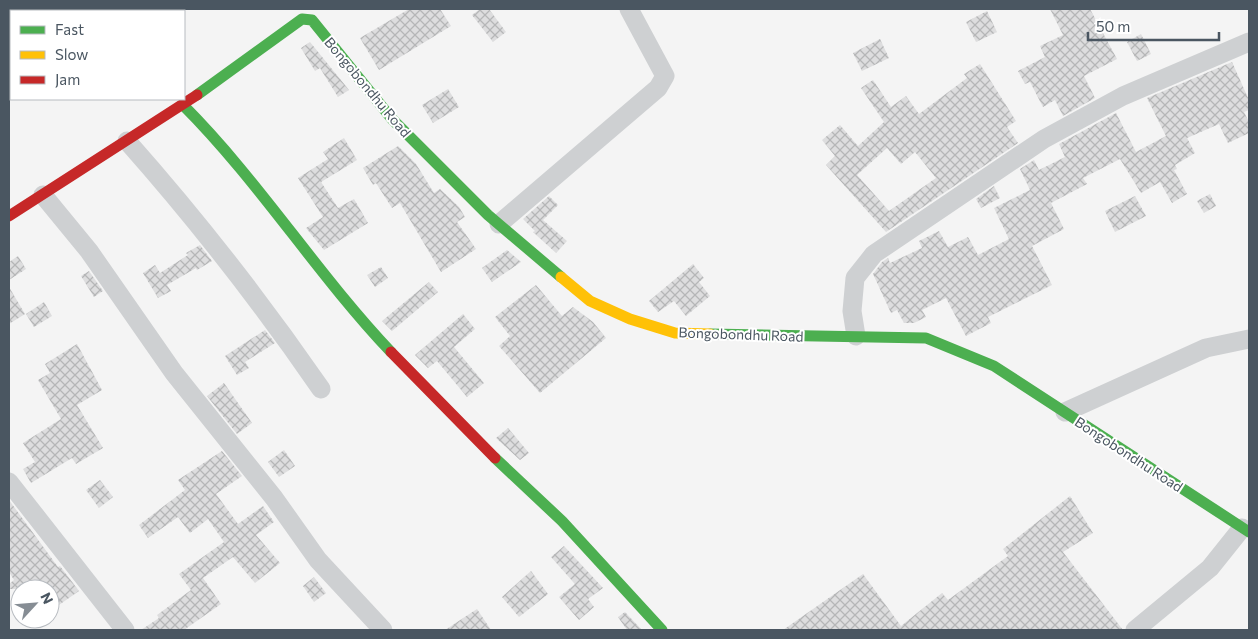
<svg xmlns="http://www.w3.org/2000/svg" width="1258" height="639" font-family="Commissioner,sans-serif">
  <defs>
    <pattern id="building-cross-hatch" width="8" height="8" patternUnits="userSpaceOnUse" patternTransform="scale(1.25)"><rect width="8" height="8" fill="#ddddde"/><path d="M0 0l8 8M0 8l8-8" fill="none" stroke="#b5b6b7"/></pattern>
  </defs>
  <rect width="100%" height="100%" fill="#f4f4f4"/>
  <g fill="url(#building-cross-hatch)" fill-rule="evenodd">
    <polygon points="409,9 440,9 451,26 379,70 360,38"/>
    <polygon points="480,9 489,9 506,32 493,42 472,15"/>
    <polygon points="1050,9 1090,9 1117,59 1084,76 1095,98 1063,116 1055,100 1043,107 1030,82 1025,84 1018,71 1045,57 1040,46 1063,35"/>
    <polygon points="987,11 997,32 976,42 966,22"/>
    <polygon points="1141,34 1151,54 1137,61 1127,42"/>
    <polygon points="880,39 889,58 862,71 853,53"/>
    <polygon points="310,42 349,90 338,97 320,68 315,71 301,48"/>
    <polygon points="1232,62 1249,100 1249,110 1244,112 1249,122 1249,133 1228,143 1219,124 1187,138 1195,153 1175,165 1177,169 1174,170 1187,194 1172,203 1160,182 1141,193 1120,159 1083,178 1087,184 1051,203 1064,229 1032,246 1052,285 988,317 991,323 966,336 946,298 922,310 926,317 914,323 904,323 897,310 891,313 873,274 882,262 888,258 890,263 922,248 919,241 939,231 948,247 968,237 978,255 1009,239 994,208 1030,190 1020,169 1034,160 1039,170 1065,157 1059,144 1116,113 1136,152 1166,136 1147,98"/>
    <path d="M980 64 1016 121 1007 127 1018 143 886 232 826 165 835 156 822 140 840 125 858 146 884 122 861 88 873 80 891 107 906 96 919 114 967 78 964 74ZM887 148 901 164 915 152 936 178 889 211 857 175Z"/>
    <polygon points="448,89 459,107 433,123 422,105"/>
    <polygon points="344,138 357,160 321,182 338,208 354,199 368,223 324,250 306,228 323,217 298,178 328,159 323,152"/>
    <polygon points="398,146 416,164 434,193 440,189 459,207 465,217 457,222 476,249 441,272 400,203 392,208 376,183 373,185 363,168"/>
    <polygon points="994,186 1000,198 981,208 976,199"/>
    <polygon points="1210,194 1216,206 1204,213 1197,201"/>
    <polygon points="549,196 558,205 543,220 567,241 556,253 533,232 535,231 523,219"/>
    <polygon points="1135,196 1146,216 1115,232 1105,211"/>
    <polygon points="200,245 212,261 197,270 196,268 167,285 171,291 158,298 143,273 155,265 160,273 188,255 186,253"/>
    <polygon points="507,250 521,262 492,282 482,268"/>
    <polygon points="18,256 26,269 9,280 9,262"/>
    <polygon points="693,264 704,278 699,282 710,296 686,316 674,301 658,312 649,301"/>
    <polygon points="381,267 388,278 375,287 367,275"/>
    <polygon points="89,271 103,291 94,297 81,276"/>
    <polygon points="429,282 438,292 392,331 382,321"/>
    <polygon points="536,285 562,316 573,307 593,322 606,338 540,393 499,346 510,336 495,317"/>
    <polygon points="9,287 25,314 9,324"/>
    <polygon points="44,302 52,316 34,327 26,314"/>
    <polygon points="463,314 475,329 454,347 484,383 467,397 437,361 428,368 415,355"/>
    <polygon points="265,330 275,343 245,362 249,368 237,375 225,356"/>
    <polygon points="77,344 102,390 77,405 103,448 76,464 72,458 31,483 23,469 35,462 23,443 61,419 38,380 50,373 45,364"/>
    <polygon points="224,383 252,423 237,434 207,396"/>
    <polygon points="508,428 529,453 520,460 496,438"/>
    <polygon points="284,450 295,466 279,477 268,462"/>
    <polygon points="222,451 242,476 216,494 238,524 263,506 274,522 256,535 280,563 255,583 233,557 203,578 221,604 184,630 141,630 159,618 157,615 191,590 179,574 224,542 208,519 190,533 178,517 148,538 139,525 185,490 178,480"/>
    <polygon points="100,480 113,497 99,508 86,490"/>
    <polygon points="1070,496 1093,533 1063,552 1123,630 783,630 863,574 901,626 942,593 948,600 1008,556 1003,549"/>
    <polygon points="9,500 58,567 60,566 79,591 59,605 50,589 9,589 9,584 14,580 9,572"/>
    <polygon points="564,546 603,588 588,599 594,607 579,620 559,597 575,584 551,557"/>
    <polygon points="531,571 548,594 519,617 502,597"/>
    <polygon points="314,577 326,593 314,602 303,586"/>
    <polygon points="477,609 491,630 445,630"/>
    <polygon points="625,612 642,630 627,630 618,617"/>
  </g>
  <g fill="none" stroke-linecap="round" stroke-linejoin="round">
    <g stroke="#ced0d2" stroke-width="19">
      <path d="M127 141C197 220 261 302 321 389"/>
      <polyline points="43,195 89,251 174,373 274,498 318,560 383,630"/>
      <polyline points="499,224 658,88 665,76 629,9"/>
      <polyline points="856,336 852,311 855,278 874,254 1044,139 1123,96 1249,42"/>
      <polyline points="1065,412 1206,348 1249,339"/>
      <polyline points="9,482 125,630"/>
      <polyline points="1135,630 1210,568 1242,528"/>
    </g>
    <g stroke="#4caf50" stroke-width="11">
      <polyline points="197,95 302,19 312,20 392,119 488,215 561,277"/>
      <path d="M183 105C259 181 317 274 391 352"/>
      <polyline points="710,334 926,338 994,366 1249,532"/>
      <polyline points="495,458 562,521 662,630"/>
    </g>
    <polyline stroke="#ffc107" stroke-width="11" points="561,277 590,301 630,319 675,333 710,334"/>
    <g stroke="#c62828" stroke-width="11">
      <polyline points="9,216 197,95"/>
      <polyline points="391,352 495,458"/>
    </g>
  </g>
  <g text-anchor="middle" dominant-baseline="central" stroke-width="4" stroke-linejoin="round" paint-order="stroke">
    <g font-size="14" fill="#4a5661" stroke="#fff">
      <text transform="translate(368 87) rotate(50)">Bongobondhu Road</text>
      <text transform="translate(741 334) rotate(2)">Bongobondhu Road</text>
      <text transform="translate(1129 454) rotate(33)">Bongobondhu Road</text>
    </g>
  </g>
  <rect width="1258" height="639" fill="none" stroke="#4a5661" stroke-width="20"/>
  <rect x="10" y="10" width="175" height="90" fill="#ffffff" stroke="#b7bbc0"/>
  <rect x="20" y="26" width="25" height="8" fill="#4caf50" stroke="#b7bbc0"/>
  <text x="55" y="35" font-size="15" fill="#4a5661">Fast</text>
  <rect x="20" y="51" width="25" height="8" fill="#ffc107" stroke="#b7bbc0"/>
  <text x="55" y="60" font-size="15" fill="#4a5661">Slow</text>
  <rect x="20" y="76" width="25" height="8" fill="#c62828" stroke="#b7bbc0"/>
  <text x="55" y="85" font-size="15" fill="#4a5661">Jam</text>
  <g transform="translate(35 604) rotate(64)"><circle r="24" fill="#ffffff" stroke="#b7bbc0"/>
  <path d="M0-4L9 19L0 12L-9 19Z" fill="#868d94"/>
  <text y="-8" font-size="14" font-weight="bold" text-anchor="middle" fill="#4a5661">N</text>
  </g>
  <path d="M1088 32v8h131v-8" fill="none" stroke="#4a5661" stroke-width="2.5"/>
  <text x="1096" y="32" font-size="15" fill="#4a5661" stroke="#ffffff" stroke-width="4" paint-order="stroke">50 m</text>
</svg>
